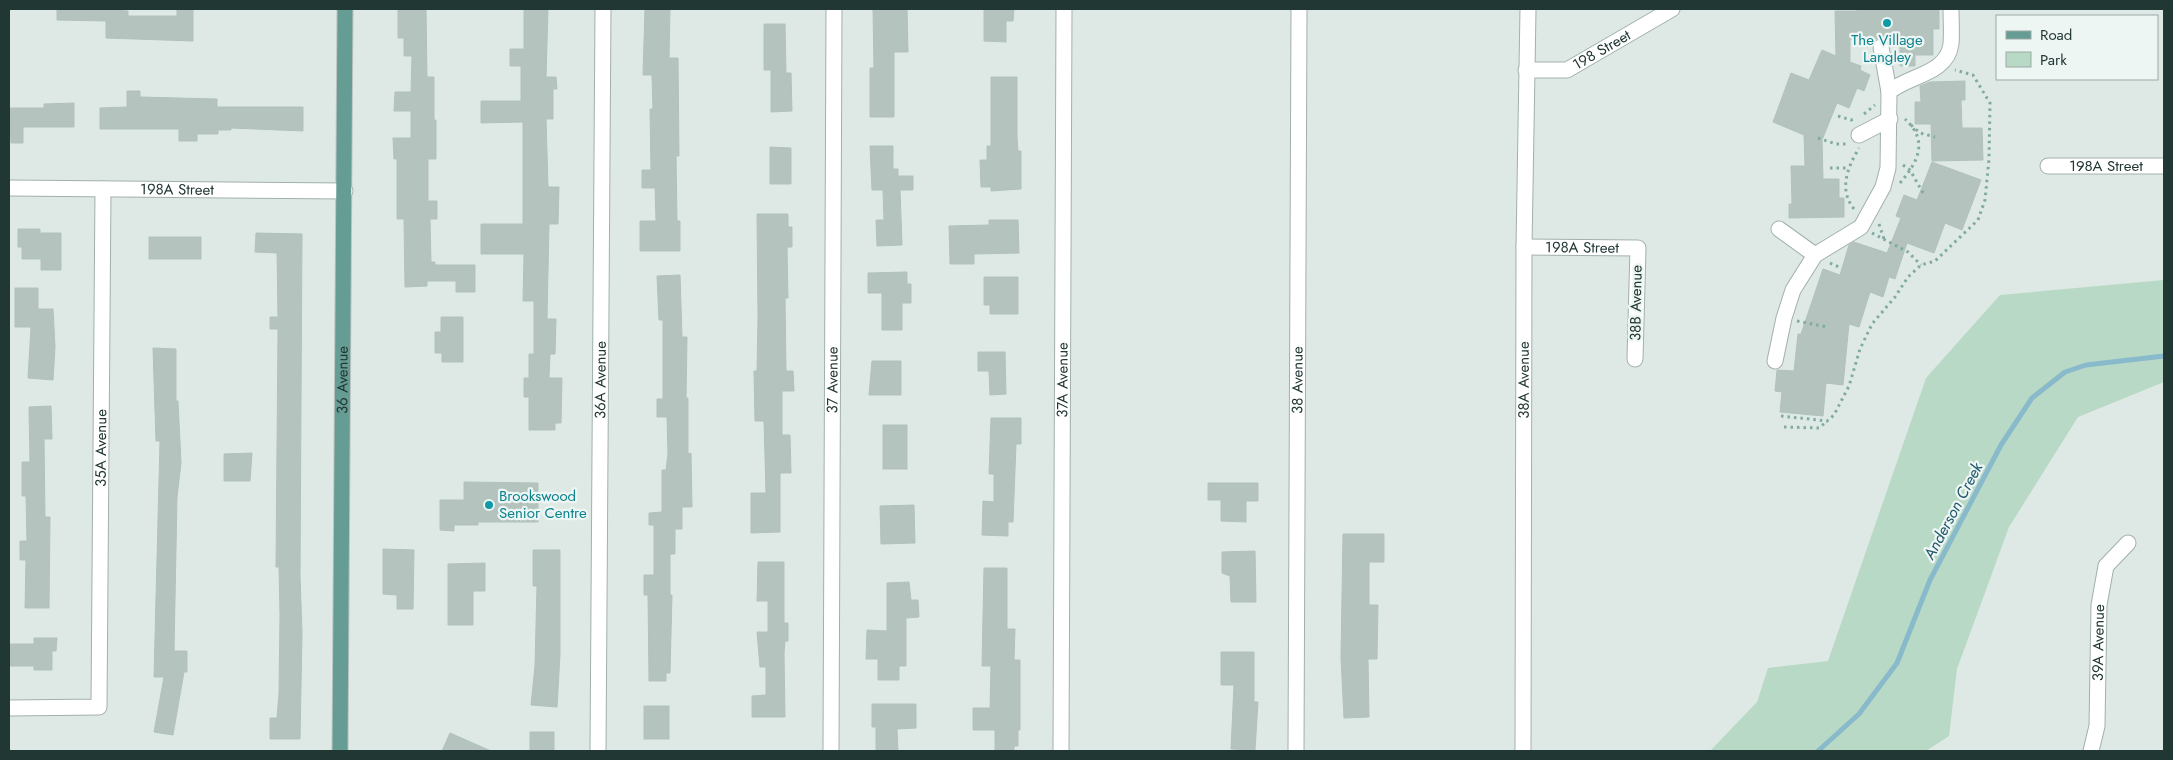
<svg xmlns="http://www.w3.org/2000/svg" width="2173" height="760" font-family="Jost,sans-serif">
  <rect width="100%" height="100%" fill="#dee9e5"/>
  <polygon fill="#b8d9c5" points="2164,280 2164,382 2078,417 2009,527 1957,669 1949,736 1926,751 1710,751 1757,702 1768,668 1828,661 1926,378 2000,295"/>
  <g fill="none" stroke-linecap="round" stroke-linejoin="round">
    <polyline stroke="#89bacb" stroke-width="5" points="1818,751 1859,714 1897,663 1930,580 2001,445 2032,398 2065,372 2086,365 2164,356"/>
  </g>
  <g fill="#b4c3be" stroke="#b1c2bd">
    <polygon points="57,9 124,9 124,11 128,11 128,16 177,16 177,9 193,9 193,41 106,38 106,21 57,20"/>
    <polygon points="398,9 426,9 427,77 434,77 434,120 436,120 436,159 428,159 428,201 437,201 437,219 430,219 431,262 435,262 435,265 475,265 475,292 456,292 456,281 427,281 427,286 405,287 404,219 397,219 397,159 394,159 393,138 411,138 411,111 394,111 395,92 411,92 412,56 404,56 404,38 398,38"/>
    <polygon points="524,9 548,9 546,77 556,77 557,89 553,89 553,119 546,119 548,187 559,187 558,224 549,224 547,319 556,319 555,354 550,354 549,378 562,378 561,423 555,423 555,430 529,430 529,397 524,397 524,378 529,378 529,354 534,354 534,301 523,301 524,254 481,254 481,224 523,224 523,122 481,123 481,101 521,101 521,66 510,66 510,49 524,49"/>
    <polygon points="645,9 670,9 669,58 678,58 679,156 676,156 677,221 680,221 680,251 640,251 640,221 656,221 655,188 642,188 642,170 651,170 650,109 653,109 652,75 643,75"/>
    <polygon points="873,9 907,9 908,52 894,52 894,117 870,117 870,68 874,68"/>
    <polygon points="984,9 1014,9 1013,21 1006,21 1006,42 984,41"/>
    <polygon points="1857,9 1939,9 1939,29 1933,29 1933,55 1915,55 1915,66 1900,66 1900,39 1850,39 1850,62 1861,66 1860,70 1870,75 1864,91 1857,88 1849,108 1837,103 1822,140 1823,179 1839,179 1839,198 1844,198 1844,217 1789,218 1789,204 1792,204 1791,166 1805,166 1804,135 1773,122 1791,73 1809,80 1822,50 1836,56 1835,11 1857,11"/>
    <polygon points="764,24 785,24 786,73 791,73 792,111 771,112 771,70 764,70"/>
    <polygon points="991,77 1017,77 1017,137 1018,151 1021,151 1021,189 991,191 991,187 981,187 980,160 987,160 987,146 991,146"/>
    <polygon points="1965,81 1965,100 1961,100 1962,128 1982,128 1983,160 1932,161 1931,124 1915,124 1915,102 1921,102 1920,86 1930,82"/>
    <polygon points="127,91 140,91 140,97 217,99 217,107 303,107 303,131 231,128 231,130 218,130 218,134 197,134 197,141 179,141 179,129 100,129 100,108 127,107"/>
    <polygon points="74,103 74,127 23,127 23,143 11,143 9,108 44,108 44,104"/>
    <polygon points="870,146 893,146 893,169 898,169 898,176 913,176 913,190 900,190 902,245 877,246 876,220 884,220 883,190 872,190"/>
    <polygon points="770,147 791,148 791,184 770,184"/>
    <polygon points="1932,162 1981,180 1962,230 1945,223 1934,253 1907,243 1895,279 1889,277 1883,297 1870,292 1859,327 1849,324 1843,385 1826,383 1823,416 1780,412 1782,392 1775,391 1777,370 1794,371 1798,334 1801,334 1823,269 1840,275 1849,245 1854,242 1887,253 1901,218 1896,216 1904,195 1917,200"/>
    <polygon points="757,214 788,214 788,227 792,227 792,247 787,247 788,298 785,298 786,371 793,371 794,391 782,391 782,435 790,435 791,473 780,473 780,532 751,533 751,493 766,493 764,421 755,421 754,371 757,371 758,318"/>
    <polygon points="989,220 1018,220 1019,253 974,254 974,264 950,264 949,226 989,225"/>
    <polygon points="18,229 40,229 40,233 61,233 61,270 41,270 41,259 22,259 22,247 18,247"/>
    <polygon points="256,233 302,234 300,575 302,633 300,739 270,739 270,718 277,718 279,693 280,615 279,567 276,567 278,329 270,329 270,317 278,317 277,253 255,252"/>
    <rect x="149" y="237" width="52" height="22"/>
    <polygon points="907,272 907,284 911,284 911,303 902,303 902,330 882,330 882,293 868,293 868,273"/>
    <polygon points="680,275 682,337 687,337 686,398 688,398 688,454 691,453 692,507 682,507 682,529 675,529 675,554 670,554 670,595 672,595 670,673 666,673 666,681 649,681 648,595 644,595 644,575 654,575 654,525 649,525 649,513 662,512 662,470 666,470 668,454 667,417 657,417 657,399 663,399 663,320 659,320 657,276"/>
    <polygon points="984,277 1018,277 1018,314 990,314 990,305 984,305"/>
    <polygon points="15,288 38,288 38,309 53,309 55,347 53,380 28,378 31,327 15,327"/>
    <polygon points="441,317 463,317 463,362 442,362 442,353 435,353 435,332 441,332"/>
    <polygon points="153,348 176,349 176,401 178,401 181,463 177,497 174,651 187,651 187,672 184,672 173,735 154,732 164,677 154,677 160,441 156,441"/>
    <polygon points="978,352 1005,352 1006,394 990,395 989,371 978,371"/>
    <polygon points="872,361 901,361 901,395 869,395"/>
    <polygon points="51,406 52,439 44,439 45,517 50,517 49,608 25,608 26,560 20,560 20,541 27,541 26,496 22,496 22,462 30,462 29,407"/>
    <polygon points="991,418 1021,418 1021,444 1016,444 1013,522 1008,522 1008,536 982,535 983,501 994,502 994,474 989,474"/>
    <rect x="883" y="425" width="24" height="44"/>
    <polygon points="252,453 250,481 224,481 224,454"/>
    <polygon points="464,482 538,483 538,522 478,522 478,525 454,525 454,531 440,530 440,500 464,500"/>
    <polygon points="1208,483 1258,483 1258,501 1246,501 1246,522 1221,521 1221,500 1208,500"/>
    <polygon points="914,505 915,543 881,544 880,506"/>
    <polygon points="1343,534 1384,534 1384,562 1369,562 1369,605 1378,605 1377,659 1368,659 1369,717 1344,718 1341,658"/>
    <polygon points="383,549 414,550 413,609 397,609 397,595 383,594"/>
    <polygon points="533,550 560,550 560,655 557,707 531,705 535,666 537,586 533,586"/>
    <polygon points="1255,551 1256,602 1231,602 1230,576 1222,573 1222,552"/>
    <polygon points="758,562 784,562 784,623 788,623 788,641 785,641 784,653 785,717 752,717 752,696 766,695 766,667 760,667 757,632 768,632 768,601 757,601"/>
    <polygon points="485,563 485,591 473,591 473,625 448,625 448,564"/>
    <polygon points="984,568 1007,568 1007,629 1015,629 1014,660 1020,660 1020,730 1018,730 1018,746 1014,746 1014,751 995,751 995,730 973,730 973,708 990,708 991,666 982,666"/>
    <polygon points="909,582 911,600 918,600 919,617 906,618 906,666 899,666 899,680 878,680 878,659 866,659 867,630 887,631 887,583"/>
    <polygon points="34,638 57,638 56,651 52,651 52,670 34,670 34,666 9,666 9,644 34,644"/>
    <polygon points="1221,652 1254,652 1254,702 1258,702 1255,750 1231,749 1234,685 1221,685"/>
    <polygon points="872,704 916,704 916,728 897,729 898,751 876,751 876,727 872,727"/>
    <rect x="644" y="706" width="25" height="33"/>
    <rect x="530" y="732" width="24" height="19"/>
    <polygon points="450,733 491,751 442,751"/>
  </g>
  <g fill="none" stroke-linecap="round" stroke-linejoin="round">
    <g stroke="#a2b0ac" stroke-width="17">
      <g id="minor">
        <polyline points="1881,47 1889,92"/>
        <path id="s1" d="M1526 70H1567L1672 9"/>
        <polyline points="1859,135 1890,119"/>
        <path id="s2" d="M2048 166H2164"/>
        <path id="s3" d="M9 188 345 191"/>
        <polyline points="1779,229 1815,255"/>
        <path id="s4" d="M1524 247 1638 248 1635 359"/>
        <path d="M1775 361 1784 318 1793 290 1815 255 1861 227 1883 187 1888 168 1889 92C1908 75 1947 75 1951 44 1952 33 1951 20 1951 9"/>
        <path id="s5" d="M9 708 99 707 103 189"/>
        <path id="s6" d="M598 751 603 9"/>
        <path id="s7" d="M831 751 834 9"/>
        <path id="s8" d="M1061 751 1064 9"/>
        <path id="s9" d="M1296 751 1299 9"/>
        <path id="s10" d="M1523 751 1524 247 1528 9"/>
        <path id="s11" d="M2091 751 2097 726 2099 605 2106 566 2128 543"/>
      </g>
    </g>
    <g stroke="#bcc3c2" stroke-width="17">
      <g id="major">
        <path id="s12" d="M340 751 345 9"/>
      </g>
    </g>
    <g stroke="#81aaa2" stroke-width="3" stroke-dasharray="2.5 4" stroke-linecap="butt">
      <polyline points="1864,114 1875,105"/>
      <polyline points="1838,116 1851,120 1854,119"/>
      <polyline points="1911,125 1920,133 1935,137"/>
      <polyline points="1818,138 1836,144 1849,144"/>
      <polyline points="1903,165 1910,170 1923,193"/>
      <polyline points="1830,168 1847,168"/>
      <path d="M1900 183C1918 162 1929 141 1905 119"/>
      <path d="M1854 209C1838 189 1848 167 1859 148"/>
      <polyline points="1879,224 1884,239"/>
      <polyline points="1872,233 1908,252 1921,265"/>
      <polyline points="1830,263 1841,268"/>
      <polyline points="1797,321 1828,327"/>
      <polyline points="1781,416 1827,421 1834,415 1849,386 1860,349 1872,324 1895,297 1908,277 1921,265 1935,261 1978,220 1985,200 1989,159 1990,103 1973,75 1955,70"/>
      <polyline points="1784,427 1819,428 1826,422"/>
    </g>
    <use href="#minor" stroke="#fff" stroke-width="15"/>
    <use href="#major" stroke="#659c94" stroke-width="15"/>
  </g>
  <g fill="#0f9aa8" stroke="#eef6f3" stroke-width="2">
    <circle cx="1887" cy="23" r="5"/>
    <circle cx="489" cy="505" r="5"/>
  </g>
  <g text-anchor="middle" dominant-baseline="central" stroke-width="4.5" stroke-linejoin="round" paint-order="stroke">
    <g font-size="15" fill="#0d838f" stroke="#eef6f3">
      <text x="1887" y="40">The Village<tspan x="1887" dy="17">Langley</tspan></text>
      <text x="499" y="496" text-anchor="start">Brookswood<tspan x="499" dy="17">Senior Centre</tspan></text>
    </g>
    <g font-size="15" fill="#213734" stroke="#eef6f3">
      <text stroke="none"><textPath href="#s1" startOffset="81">198 Street</textPath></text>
      <text stroke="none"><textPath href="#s2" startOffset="58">198A Street</textPath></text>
      <text stroke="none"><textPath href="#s3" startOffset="168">198A Street</textPath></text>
      <text stroke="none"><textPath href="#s4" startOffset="58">198A Street</textPath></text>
      <text transform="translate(1636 303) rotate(-89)">38B Avenue</text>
      <text stroke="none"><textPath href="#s12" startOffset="371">36 Avenue</textPath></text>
      <text stroke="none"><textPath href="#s6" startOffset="371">36A Avenue</textPath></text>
      <text stroke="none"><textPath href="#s7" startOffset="371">37 Avenue</textPath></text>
      <text stroke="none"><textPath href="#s8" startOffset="371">37A Avenue</textPath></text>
      <text stroke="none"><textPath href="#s9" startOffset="371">38 Avenue</textPath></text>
      <text stroke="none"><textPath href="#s10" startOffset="371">38A Avenue</textPath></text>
      <text stroke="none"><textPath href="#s5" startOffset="349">35A Avenue</textPath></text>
      <text stroke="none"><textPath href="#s11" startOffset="109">39A Avenue</textPath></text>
    </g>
    <g font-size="16" font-style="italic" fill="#20596f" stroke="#eef6f3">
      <text transform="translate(1953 511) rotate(-62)">Anderson Creek</text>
    </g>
  </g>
  <rect width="2173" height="760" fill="none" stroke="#213734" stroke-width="20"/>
  <rect x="1996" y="15" width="162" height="65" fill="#eef6f3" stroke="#9caaa7"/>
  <rect x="2006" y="31" width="25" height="8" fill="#659c94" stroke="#9caaa7"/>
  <text x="2040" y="40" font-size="15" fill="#213734">Road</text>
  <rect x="2006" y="52" width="25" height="15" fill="#b8d9c5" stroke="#9caaa7"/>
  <text x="2040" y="65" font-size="15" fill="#213734">Park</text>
</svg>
